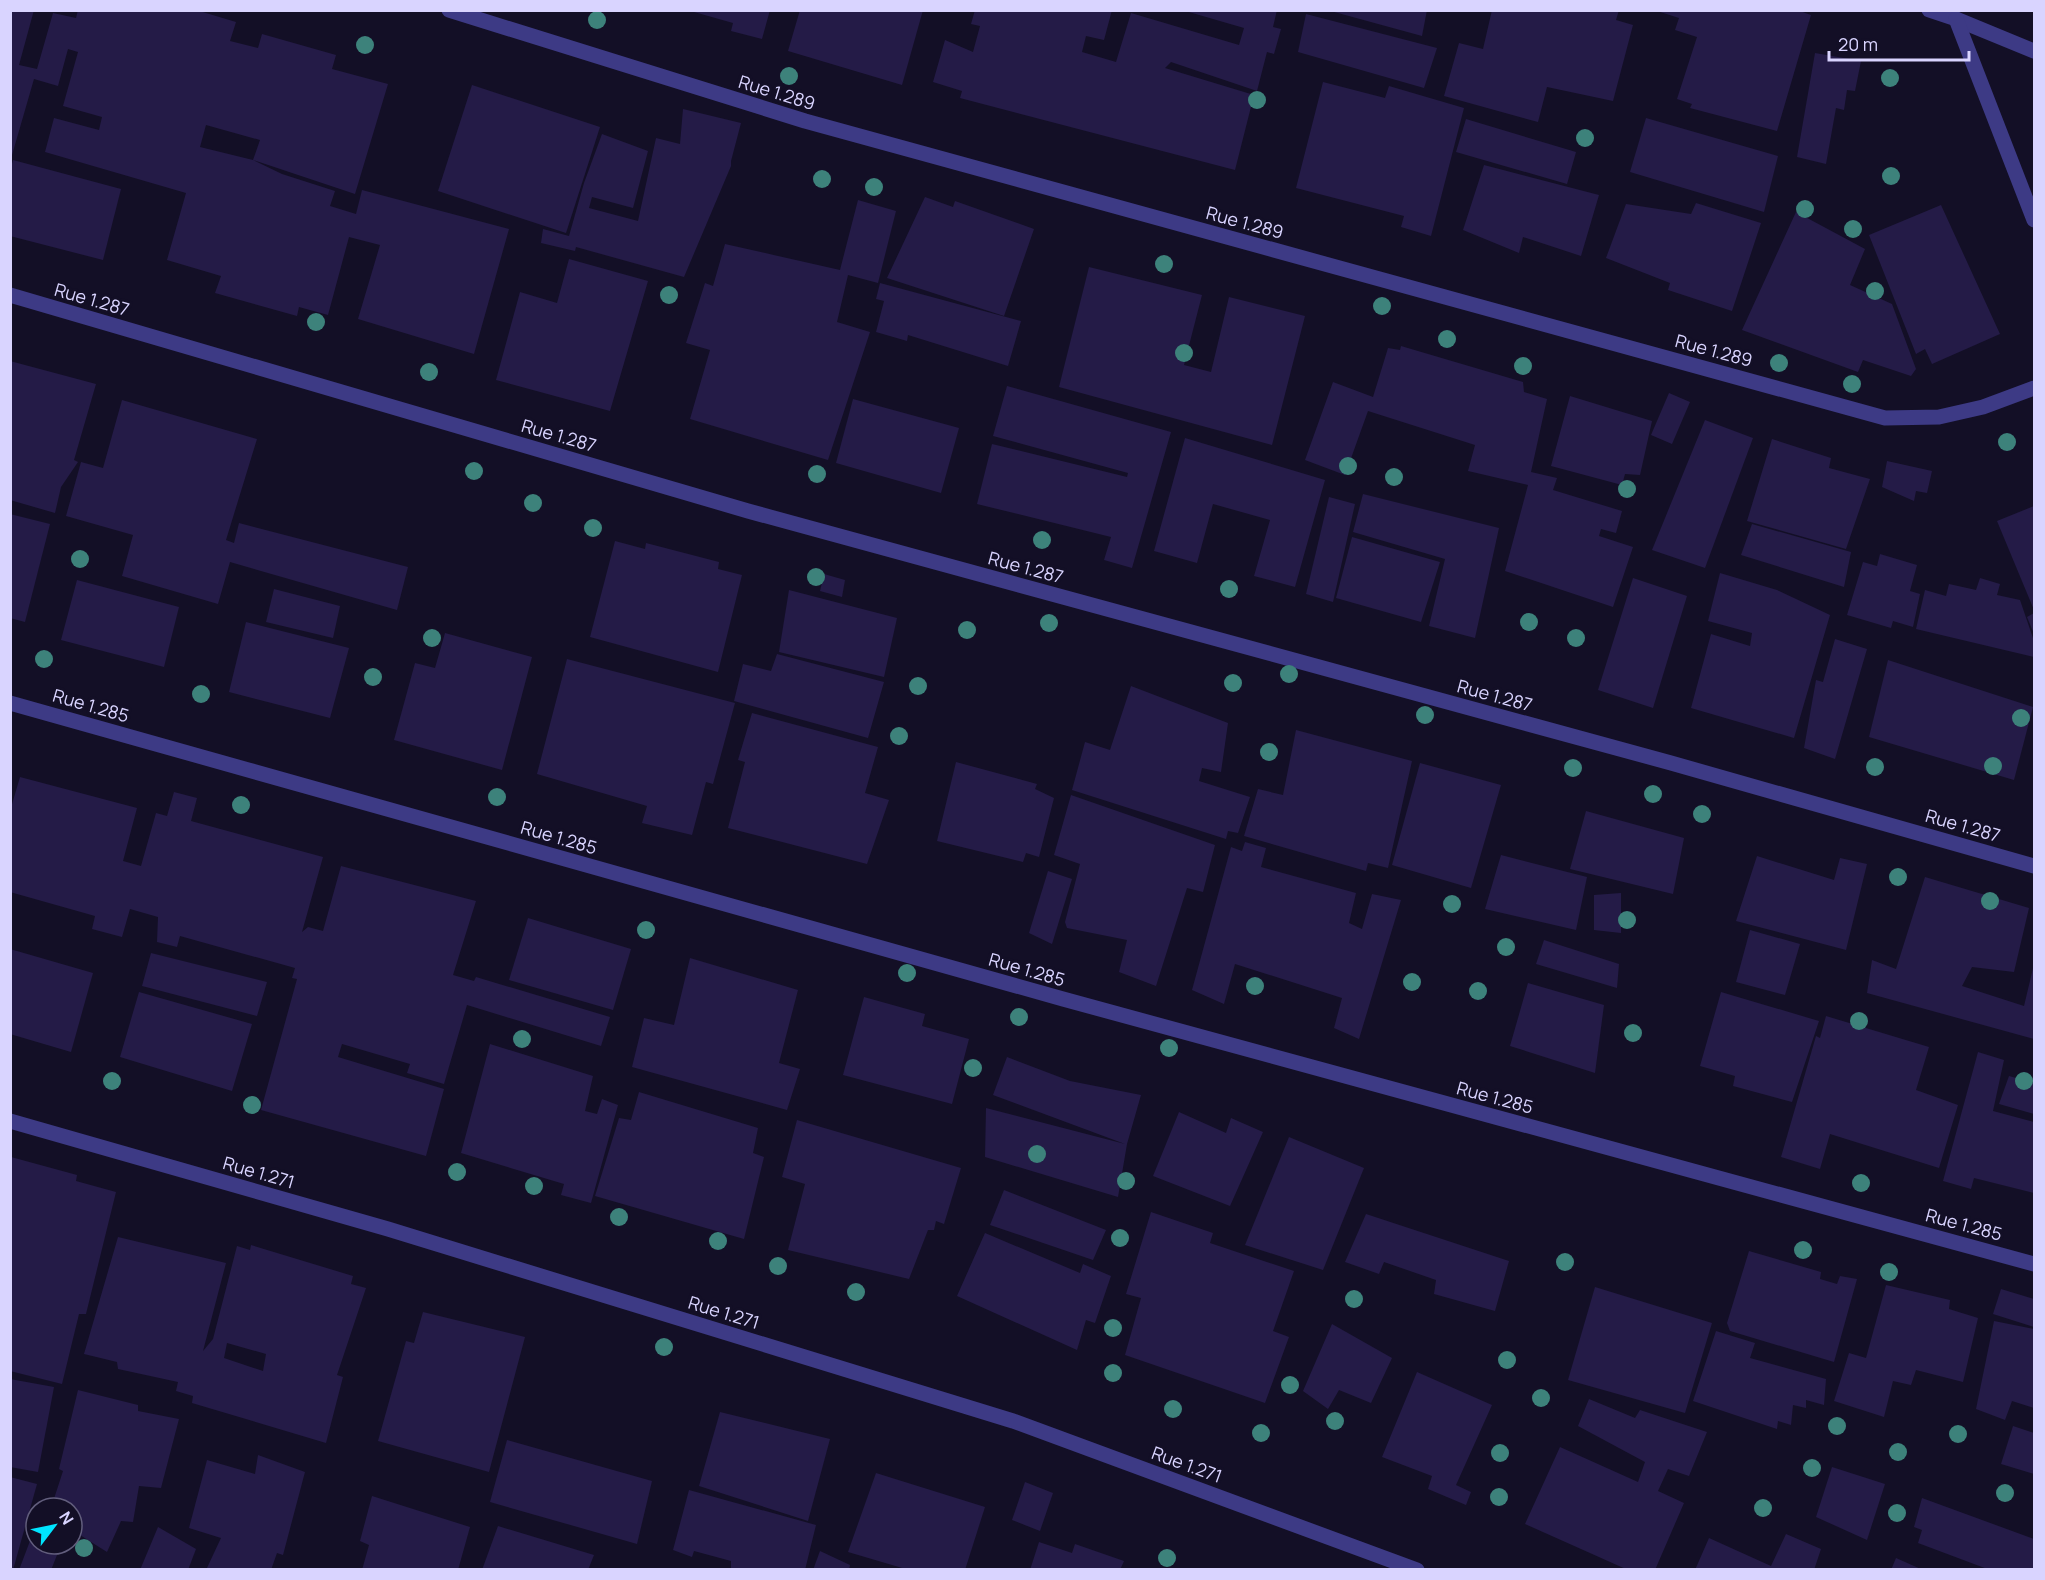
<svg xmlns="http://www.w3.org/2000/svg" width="2045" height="1580" font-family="Manrope,sans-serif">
  <rect width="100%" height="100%" fill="#130f26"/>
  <g fill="#241b47" fill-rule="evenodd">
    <polygon points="10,10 34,10 19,65 37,69 53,13 76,18 78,10 196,10 236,22 230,41 258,48 262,34 336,55 332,69 388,84 355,194 253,160 260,140 206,125 200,147 253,160 282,174 335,191 330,206 356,214 362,190 509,229 474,354 358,319 380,245 349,237 328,315 299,307 297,316 215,293 221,276 167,260 186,193 45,152 54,118 99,130 102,117 63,106 78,52 68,49 58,86 34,79 10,162"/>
    <polygon points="687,10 770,10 762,39 731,31 733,23"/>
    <polygon points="800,10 923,10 902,85 788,51"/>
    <polygon points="975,10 1112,10 1104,40 1086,36 1082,52 1116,62 1131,13 1239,45 1244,28 1182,10 1277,10 1273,27 1281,29 1274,54 1267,52 1257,91 1171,62 1165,68 1254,95 1235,170 960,98 962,91 933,82 945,40 973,52 980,26 971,24"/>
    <polygon points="1327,10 1427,10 1422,36"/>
    <polygon points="1492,10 1619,10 1616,20 1633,25 1613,101 1547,87 1538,122 1444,96 1459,43 1483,49"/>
    <polygon points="1654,10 1797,10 1811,15 1777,131 1690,108 1692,104 1677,99 1697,37 1675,30 1679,18"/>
    <polygon points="1306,14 1437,48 1424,88 1298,52"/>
    <polygon points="1815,53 1861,61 1855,91 1847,90 1844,110 1836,108 1826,164 1797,157"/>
    <polygon points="1323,82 1385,98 1389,86 1464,108 1431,236 1401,227 1404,216 1296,188"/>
    <polygon points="472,85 600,127 566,233 438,191"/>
    <polygon points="683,109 741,123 731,161 731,166 684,277 576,247 575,251 541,243 543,229 569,236 584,183 602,134 648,151 633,208 592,197 589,208 638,221 656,138 680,144"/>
    <polygon points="1646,118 1778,156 1764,212 1630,172"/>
    <polygon points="1466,119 1576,152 1567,184 1456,152"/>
    <polygon points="13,160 121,189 103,260 10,236 10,171"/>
    <polygon points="1484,165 1599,195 1581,256 1523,237 1519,253 1463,230"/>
    <polygon points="925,197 953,207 955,201 1034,229 1004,316 887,278"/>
    <polygon points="858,200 896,211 878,283 848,275 837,322 870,332 828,460 690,419 710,350 686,343 705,283 713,286 725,244 840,270"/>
    <polygon points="1696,203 1761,223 1732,311 1668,290 1670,283 1606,258 1626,204 1691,214"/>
    <polygon points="1941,205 2000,334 1932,364 1925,349 1916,354 1869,235"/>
    <polygon points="1796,212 1865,249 1850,285 1892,304 1916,369 1911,376 1863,360 1858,372 1742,330"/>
    <polygon points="569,259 648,281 610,411 496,380 520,292 557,303"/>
    <polygon points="1089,267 1202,295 1184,365 1211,372 1229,297 1305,316 1272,445 1059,387"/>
    <polygon points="880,283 1021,321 1008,366 908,335 907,341 876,332 884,301 876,299"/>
    <polygon points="1401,346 1523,382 1524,392 1547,399 1531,472 1557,478 1553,490 1622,511 1616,533 1601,529 1599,536 1633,547 1613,607 1505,571 1528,485 1468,471 1475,445 1368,411 1345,475 1305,460 1333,382 1373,397 1388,348 1400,350"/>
    <polygon points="10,361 96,384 74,460 78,462 61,487 55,513 10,500"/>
    <polygon points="1007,386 1171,432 1132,568 1104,560 1111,537 977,504 992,444 1127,477 1128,473 993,436"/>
    <polygon points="1669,393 1690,402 1672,444 1651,435"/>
    <polygon points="1570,396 1652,421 1640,475 1625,474 1622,485 1551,466"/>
    <polygon points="853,399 959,428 941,493 836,463"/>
    <polygon points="122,400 257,439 226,540 234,543 239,523 408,567 397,610 230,562 218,604 122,576 133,535 66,516 81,462 103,468"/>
    <polygon points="1705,420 1753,438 1705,568 1652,550"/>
    <polygon points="1185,438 1325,480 1295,587 1254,576 1270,520 1213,504 1197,563 1154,551"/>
    <polygon points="1772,439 1831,458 1829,468 1870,479 1846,549 1747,521"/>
    <polygon points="1887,461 1932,471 1927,493 1916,491 1914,501 1882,487"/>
    <polygon points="1363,494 1499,528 1475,638 1429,626 1445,559 1353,532"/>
    <polygon points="1329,497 1355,504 1333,602 1306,594"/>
    <polygon points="2034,506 2034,610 1997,521"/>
    <polygon points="10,514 50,524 25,622 10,618"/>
    <polygon points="1752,524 1851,552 1844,587 1741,555"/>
    <polygon points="1352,537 1440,562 1421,622 1336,598"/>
    <polygon points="615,541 645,549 646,543 719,562 718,569 742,575 718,672 590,637"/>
    <polygon points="1880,554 1917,565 1910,591 1920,594 1913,627 1893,621 1891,628 1847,615 1863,562 1877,566"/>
    <polygon points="1720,573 1777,590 1830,615 1794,738 1691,708 1711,634 1750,646 1752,633 1708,621"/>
    <polygon points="824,574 845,580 842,597 820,591"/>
    <polygon points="1633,578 1687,596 1653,708 1598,690"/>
    <polygon points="1980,578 2000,584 1997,595 2020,600 2034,641 2034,657 1916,629 1925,590 1946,596 1949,584 1976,590"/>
    <polygon points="77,580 179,607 164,667 61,640"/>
    <polygon points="274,589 340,606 333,638 266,622"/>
    <polygon points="789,590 897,618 884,677 779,652"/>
    <polygon points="2034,613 2034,634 2027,617"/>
    <polygon points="246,622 349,648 330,718 229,692"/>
    <polygon points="445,633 532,657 502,770 394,740 415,663 435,668"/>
    <polygon points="1835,639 1867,649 1835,759 1804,748 1816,680 1823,682"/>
    <polygon points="777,654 884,682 868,738 734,701 743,664 771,671"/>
    <polygon points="567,659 735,703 713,784 706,782 692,835 642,823 647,806 537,774"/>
    <polygon points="1888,660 2033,707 2014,780 1869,737"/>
    <polygon points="1131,686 1228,723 1221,772 1202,768 1199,781 1250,797 1238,833 1228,831 1226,839 1072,790 1085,742 1110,750"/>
    <polygon points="752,713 878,747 865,793 889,800 867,864 728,828 745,762 738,760"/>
    <polygon points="1296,730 1412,761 1388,868 1368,863 1366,871 1244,836 1258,789 1283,795"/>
    <polygon points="956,762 1037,784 1035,789 1054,798 1039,857 1026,853 1023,862 937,841"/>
    <polygon points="1420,763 1501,785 1471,888 1392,865"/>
    <polygon points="20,777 137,808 123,861 141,866 156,813 167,816 174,792 197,798 191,821 323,857 302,932 308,927 323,931 341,866 476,901 453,975 474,981 476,977 610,1017 601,1046 467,1005 444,1084 407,1073 410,1064 342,1044 338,1057 444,1089 426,1156 261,1110 297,979 292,978 295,968 180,936 177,947 157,942 158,917 130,909 122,937 92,929 95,916 10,892 10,811"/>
    <polygon points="1071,795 1215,845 1203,892 1187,888 1156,986 1119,972 1127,940 1067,928 1065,922 1080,864 1054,855"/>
    <polygon points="1586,811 1684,838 1673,894 1570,869"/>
    <polygon points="1245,842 1266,848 1261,867 1356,893 1349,923 1362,929 1372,894 1401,900 1359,1039 1334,1028 1342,998 1235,964 1224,1004 1192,990 1231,847 1242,851"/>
    <polygon points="1501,855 1587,877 1576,930 1485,909"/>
    <polygon points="1757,856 1834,880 1840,858 1867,864 1846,950 1736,921"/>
    <polygon points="1048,871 1072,879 1052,944 1029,933"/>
    <polygon points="1925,877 2029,908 2014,972 1972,967 1962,986 2024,1006 2034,964 2034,1039 1867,993 1872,960 1896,969"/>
    <polygon points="1621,893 1621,933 1594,930 1594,895"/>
    <polygon points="528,918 631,949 613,1010 509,980"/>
    <polygon points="1750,930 1800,944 1785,995 1736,982"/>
    <polygon points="1544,940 1619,964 1617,988 1536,964"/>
    <polygon points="10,949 93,973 71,1052 10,1034"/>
    <polygon points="151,953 267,982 257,1016 142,986"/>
    <polygon points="690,958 798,990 779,1063 800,1069 787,1110 632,1067 644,1018 674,1025"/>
    <polygon points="1528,983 1604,1005 1595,1073 1510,1046"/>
    <polygon points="139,992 252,1024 232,1091 120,1057"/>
    <polygon points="1721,992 1819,1021 1792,1102 1733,1086 1735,1076 1700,1066"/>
    <polygon points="864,997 925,1014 922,1026 969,1039 952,1104 843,1075"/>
    <polygon points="1826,1016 1929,1047 1916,1090 1958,1105 1939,1168 1830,1134 1820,1169 1781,1157 1816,1036 1820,1038"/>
    <polygon points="490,1044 593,1076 585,1111 597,1114 602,1099 618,1105 591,1203 561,1195 564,1184 461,1153"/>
    <polygon points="1978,1052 2004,1060 1993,1111 2034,1122 2034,1193 1974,1178 1971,1189 1943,1181"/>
    <polygon points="1007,1057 1070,1081 1141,1095 1127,1144 1118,1197 985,1157 986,1108 1125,1144 993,1095"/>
    <polygon points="2009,1076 2034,1083 2034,1114 1999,1104"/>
    <polygon points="639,1092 758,1128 753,1153 764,1157 744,1239 595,1196 619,1118 631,1120"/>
    <polygon points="1179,1112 1226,1133 1231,1118 1263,1132 1230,1206 1153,1176"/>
    <polygon points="797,1120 961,1168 944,1224 936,1221 934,1230 928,1230 909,1279 788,1250 805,1184 782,1177"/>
    <polygon points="1289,1137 1364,1168 1323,1270 1245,1245"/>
    <polygon points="11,1157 77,1175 76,1181 116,1192 86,1314 79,1314 62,1384 10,1371"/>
    <polygon points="1004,1190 1106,1230 1093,1260 990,1225"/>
    <polygon points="1151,1212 1213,1233 1210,1243 1294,1271 1273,1331 1289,1337 1265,1403 1125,1355 1141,1298 1126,1294"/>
    <polygon points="1366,1214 1509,1261 1495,1311 1434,1294 1436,1280 1384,1262 1379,1274 1345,1262"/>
    <polygon points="985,1233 1080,1273 1083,1264 1111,1276 1095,1323 1086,1320 1077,1350 957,1296"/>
    <path d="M118 1237 226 1263 203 1351 213 1339 237 1246 250 1250 251 1245 353 1276 351 1284 366 1288 337 1375 343 1377 326 1443 192 1403 193 1396 176 1391 178 1382 118 1369 117 1362 84 1354ZM227 1343 266 1354 263 1371 224 1358Z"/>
    <polygon points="1749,1251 1821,1272 1820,1279 1837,1284 1840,1276 1857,1279 1834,1362 1730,1331 1727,1323"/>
    <polygon points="1886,1285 1950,1300 1949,1309 1978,1318 1963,1382 1916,1370 1911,1385 1893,1381 1884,1417 1834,1401 1849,1353 1866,1358"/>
    <polygon points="1595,1287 1712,1323 1685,1413 1568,1380"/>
    <polygon points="2001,1289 2034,1299 2034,1327 1993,1314"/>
    <polygon points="423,1312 525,1337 489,1472 378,1441 406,1341 414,1343"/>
    <polygon points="1994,1321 2034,1329 2034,1408 2012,1401 2005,1420 1976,1409"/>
    <polygon points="1332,1324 1392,1358 1371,1403 1339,1390 1328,1409 1303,1391"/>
    <polygon points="1716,1331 1755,1343 1750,1358 1826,1379 1824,1405 1806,1400 1806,1408 1793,1405 1791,1425 1778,1421 1777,1429 1693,1401"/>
    <polygon points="1417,1372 1492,1405 1456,1485 1471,1492 1466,1505 1428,1489 1432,1476 1382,1457"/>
    <polygon points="10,1379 54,1387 38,1472 10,1467"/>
    <polygon points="78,1390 138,1405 138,1411 179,1419 161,1488 139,1486 133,1522 121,1521 107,1552 72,1530 72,1508 51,1508 63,1471 59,1469"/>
    <polygon points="1589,1399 1635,1418 1640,1410 1707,1432 1689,1476 1668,1469 1658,1491 1684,1503 1655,1570 1628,1570 1525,1524 1560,1447 1638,1482 1645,1462 1578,1426"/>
    <polygon points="720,1412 830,1439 808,1521 699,1486"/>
    <polygon points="2013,1426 2034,1433 2034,1474 2001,1464"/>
    <polygon points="507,1440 652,1481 637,1544 490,1502"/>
    <polygon points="258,1455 305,1472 283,1555 277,1553 271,1570 206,1570 221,1538 189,1528 207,1460 255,1474"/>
    <polygon points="1832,1467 1885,1484 1867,1540 1816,1517"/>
    <polygon points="876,1473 985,1507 965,1570 909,1570 848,1552"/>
    <polygon points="10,1477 37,1484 13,1570 10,1570"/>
    <polygon points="1025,1482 1053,1493 1040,1531 1012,1520"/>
    <polygon points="689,1490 816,1525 805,1570 735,1570 731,1568 731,1561 694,1551 692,1557 673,1550"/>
    <polygon points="372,1496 470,1527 458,1570 362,1570 369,1545 360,1541"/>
    <polygon points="1922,1498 2034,1539 2034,1570 1990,1570 1918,1543 1922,1530 1914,1527"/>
    <polygon points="498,1526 594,1555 588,1570 482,1570"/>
    <polygon points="158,1527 196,1549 188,1570 140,1570"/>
    <polygon points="33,1533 36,1534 36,1544 61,1545 51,1570 19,1570"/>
    <polygon points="1786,1534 1821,1549 1814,1570 1695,1570 1709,1538 1771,1566"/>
    <polygon points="1039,1542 1072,1553 1075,1544 1124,1561 1120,1570 1030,1570"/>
    <polygon points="820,1551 850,1565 849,1570 813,1570"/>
    <polygon points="1896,1558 1923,1570 1891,1570"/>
  </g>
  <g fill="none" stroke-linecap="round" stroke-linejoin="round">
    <g stroke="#3d3a85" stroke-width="15">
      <polyline points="449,10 805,121 1885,418 1939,417 1983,407 2034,388"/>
      <polyline points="1929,10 1956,19 2034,51"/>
      <polyline points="1956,19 2034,220"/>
      <polyline points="10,295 748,511 1671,763 2034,866"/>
      <polyline points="10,703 1063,999 2034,1264"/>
    </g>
    <polyline stroke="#3d3a85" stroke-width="15" points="10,1121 388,1229 1013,1421 1417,1570"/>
  </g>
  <g fill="#3d827b">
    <circle cx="597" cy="20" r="9"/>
    <circle cx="365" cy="45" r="9"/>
    <circle cx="789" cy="76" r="9"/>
    <circle cx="1890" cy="78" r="9"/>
    <circle cx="1257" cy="100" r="9"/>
    <circle cx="1585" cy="138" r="9"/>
    <circle cx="1891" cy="176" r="9"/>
    <circle cx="822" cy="179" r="9"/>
    <circle cx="874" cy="187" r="9"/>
    <circle cx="1805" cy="209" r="9"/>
    <circle cx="1853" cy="229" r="9"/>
    <circle cx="1164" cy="264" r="9"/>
    <circle cx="1875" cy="291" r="9"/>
    <circle cx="669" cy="295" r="9"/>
    <circle cx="1382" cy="306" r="9"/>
    <circle cx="316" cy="322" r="9"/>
    <circle cx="1447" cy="339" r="9"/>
    <circle cx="1184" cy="353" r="9"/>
    <circle cx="1779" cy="363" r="9"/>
    <circle cx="1523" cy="366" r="9"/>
    <circle cx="429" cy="372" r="9"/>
    <circle cx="1852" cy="384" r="9"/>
    <circle cx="2007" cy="442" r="9"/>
    <circle cx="1348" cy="466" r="9"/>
    <circle cx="474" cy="471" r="9"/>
    <circle cx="817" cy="474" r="9"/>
    <circle cx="1394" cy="477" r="9"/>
    <circle cx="1627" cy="489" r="9"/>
    <circle cx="533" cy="503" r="9"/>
    <circle cx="593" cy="528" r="9"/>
    <circle cx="1042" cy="540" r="9"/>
    <circle cx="80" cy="559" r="9"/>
    <circle cx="816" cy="577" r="9"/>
    <circle cx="1229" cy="589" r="9"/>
    <circle cx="1529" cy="622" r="9"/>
    <circle cx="1049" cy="623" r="9"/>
    <circle cx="967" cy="630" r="9"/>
    <circle cx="432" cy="638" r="9"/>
    <circle cx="1576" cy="638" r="9"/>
    <circle cx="44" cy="659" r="9"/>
    <circle cx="1289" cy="674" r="9"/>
    <circle cx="373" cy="677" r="9"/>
    <circle cx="1233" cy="683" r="9"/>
    <circle cx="918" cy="686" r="9"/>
    <circle cx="201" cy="694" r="9"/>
    <circle cx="1425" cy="715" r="9"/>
    <circle cx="2021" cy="718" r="9"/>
    <circle cx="899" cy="736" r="9"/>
    <circle cx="1269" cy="752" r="9"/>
    <circle cx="1993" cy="766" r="9"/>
    <circle cx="1875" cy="767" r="9"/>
    <circle cx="1573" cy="768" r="9"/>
    <circle cx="1653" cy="794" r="9"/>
    <circle cx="497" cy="797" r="9"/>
    <circle cx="241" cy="805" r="9"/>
    <circle cx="1702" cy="814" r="9"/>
    <circle cx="1898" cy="877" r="9"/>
    <circle cx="1990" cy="901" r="9"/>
    <circle cx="1452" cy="904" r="9"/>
    <circle cx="1627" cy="920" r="9"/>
    <circle cx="646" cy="930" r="9"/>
    <circle cx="1506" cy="947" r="9"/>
    <circle cx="907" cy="973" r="9"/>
    <circle cx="1412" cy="982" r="9"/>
    <circle cx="1255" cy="986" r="9"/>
    <circle cx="1478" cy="991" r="9"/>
    <circle cx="1019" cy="1017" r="9"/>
    <circle cx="1859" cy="1021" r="9"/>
    <circle cx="1633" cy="1033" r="9"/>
    <circle cx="522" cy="1039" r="9"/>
    <circle cx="1169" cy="1048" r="9"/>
    <circle cx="973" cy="1068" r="9"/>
    <circle cx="112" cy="1081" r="9"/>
    <circle cx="2024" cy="1081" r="9"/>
    <circle cx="252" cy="1105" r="9"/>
    <circle cx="1037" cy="1154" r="9"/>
    <circle cx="457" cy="1172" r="9"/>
    <circle cx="1126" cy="1181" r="9"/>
    <circle cx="1861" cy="1183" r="9"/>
    <circle cx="534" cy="1186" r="9"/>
    <circle cx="619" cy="1217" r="9"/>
    <circle cx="1120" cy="1238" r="9"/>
    <circle cx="718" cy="1241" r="9"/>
    <circle cx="1803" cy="1250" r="9"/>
    <circle cx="1565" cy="1262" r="9"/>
    <circle cx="778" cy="1266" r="9"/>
    <circle cx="1889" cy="1272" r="9"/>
    <circle cx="856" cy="1292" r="9"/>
    <circle cx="1354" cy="1299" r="9"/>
    <circle cx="1113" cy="1328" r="9"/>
    <circle cx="664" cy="1347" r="9"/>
    <circle cx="1507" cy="1360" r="9"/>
    <circle cx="1113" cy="1373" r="9"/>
    <circle cx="1290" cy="1385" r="9"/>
    <circle cx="1541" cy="1398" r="9"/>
    <circle cx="1173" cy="1409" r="9"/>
    <circle cx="1335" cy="1421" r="9"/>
    <circle cx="1837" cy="1426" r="9"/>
    <circle cx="1261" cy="1433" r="9"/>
    <circle cx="1958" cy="1434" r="9"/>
    <circle cx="1898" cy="1452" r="9"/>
    <circle cx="1500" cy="1453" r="9"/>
    <circle cx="1812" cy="1468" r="9"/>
    <circle cx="2005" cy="1493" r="9"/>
    <circle cx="1499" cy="1497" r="9"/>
    <circle cx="1763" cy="1508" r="9"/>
    <circle cx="1897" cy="1513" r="9"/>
    <circle cx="84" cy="1548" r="9"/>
    <circle cx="1167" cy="1558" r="9"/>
  </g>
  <g text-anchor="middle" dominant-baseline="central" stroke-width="6" stroke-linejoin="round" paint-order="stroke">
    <g font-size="18" fill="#d9d4ff" stroke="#130f26">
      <text transform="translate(777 92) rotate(17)">Rue 1.289</text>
      <text transform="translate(1245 222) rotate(15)">Rue 1.289</text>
      <text transform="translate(92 299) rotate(16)">Rue 1.287</text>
      <text transform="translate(1714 350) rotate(15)">Rue 1.289</text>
      <text transform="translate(559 435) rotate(16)">Rue 1.287</text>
      <text transform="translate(1026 567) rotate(15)">Rue 1.287</text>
      <text transform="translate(1495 695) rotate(15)">Rue 1.287</text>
      <text transform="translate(91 705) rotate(16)">Rue 1.285</text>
      <text transform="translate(1963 825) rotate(16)">Rue 1.287</text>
      <text transform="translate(559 837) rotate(16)">Rue 1.285</text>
      <text transform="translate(1027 969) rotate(16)">Rue 1.285</text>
      <text transform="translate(1495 1097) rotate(15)">Rue 1.285</text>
      <text transform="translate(259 1172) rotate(16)">Rue 1.271</text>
      <text transform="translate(1964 1224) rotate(15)">Rue 1.285</text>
      <text transform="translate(724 1312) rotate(17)">Rue 1.271</text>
      <text transform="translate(1187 1464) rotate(20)">Rue 1.271</text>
    </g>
  </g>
  <rect width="2045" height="1580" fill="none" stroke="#d9d4ff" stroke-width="24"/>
  <g transform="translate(54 1526) rotate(58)"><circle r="28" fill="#130f26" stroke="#625e7d" stroke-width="1.5"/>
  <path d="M0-4.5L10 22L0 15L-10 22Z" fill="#00e5ff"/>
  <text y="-9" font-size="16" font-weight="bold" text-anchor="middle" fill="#d9d4ff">N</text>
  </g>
  <path d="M1829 51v9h140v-9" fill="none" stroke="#d9d4ff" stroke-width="3"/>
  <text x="1838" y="51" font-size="18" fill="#d9d4ff" stroke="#130f26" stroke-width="4.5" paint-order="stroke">20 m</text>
</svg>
